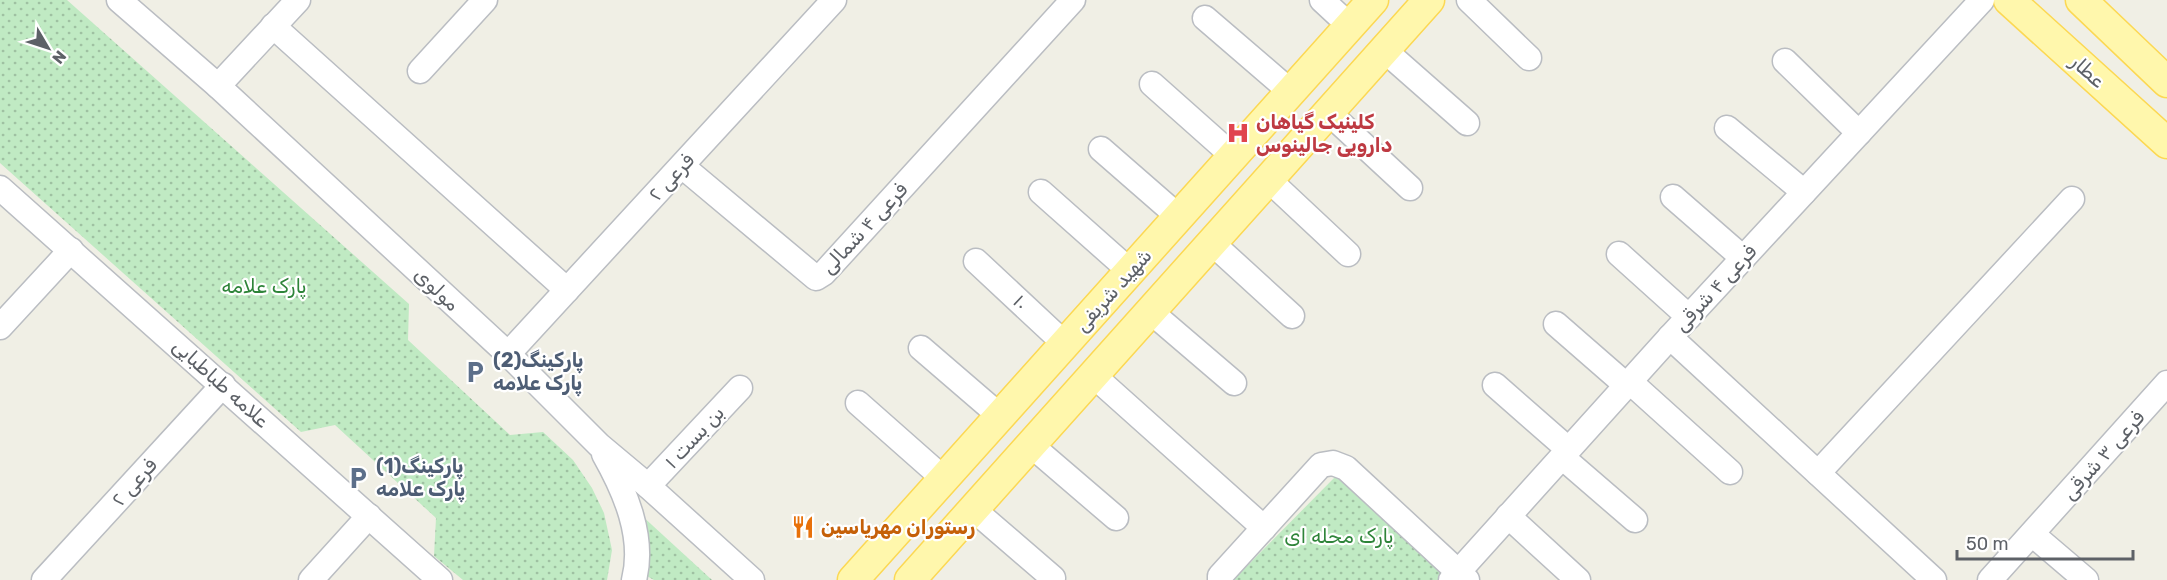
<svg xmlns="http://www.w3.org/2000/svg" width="2167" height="580" font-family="Rubik,'Noto Naskh Arabic',sans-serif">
  <defs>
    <pattern id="park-dots" width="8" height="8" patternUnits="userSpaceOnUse" patternTransform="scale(1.5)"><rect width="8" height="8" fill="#c0eac3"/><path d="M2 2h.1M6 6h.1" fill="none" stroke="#9fc1a2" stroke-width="1.8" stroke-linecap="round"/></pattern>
  </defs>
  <rect width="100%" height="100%" fill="#f0efe5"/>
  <g fill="url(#park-dots)">
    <polygon points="0,0 67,0 409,304 408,340 510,435 543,432 573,460 592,488 604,513 612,550 607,580 463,580 434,556 436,518 335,425 301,432 0,163"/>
    <polygon points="1338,474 1449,580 1233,580"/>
    <polygon points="640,514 712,580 654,580 645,575"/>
  </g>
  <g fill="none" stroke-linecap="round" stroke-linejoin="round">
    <g stroke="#babdc2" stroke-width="27">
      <g id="minor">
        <polyline points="119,0 218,86 508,354 599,445 648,486 752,580"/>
        <polyline points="1322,0 1350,26"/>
        <polyline points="1469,0 1529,58"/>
        <polyline points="1205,18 1291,92"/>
        <polyline points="273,26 567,290"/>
        <polyline points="1384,50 1467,123"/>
        <polyline points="1785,61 1859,133"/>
        <polyline points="420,71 485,0"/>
        <polyline points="1152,84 1233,156"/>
        <polyline points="218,86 298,0"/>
        <polyline points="1329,113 1410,188"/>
        <polyline points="1727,128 1804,192"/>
        <polyline points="1101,149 1179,217"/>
        <polyline points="682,166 816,278 824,273 1073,0"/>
        <polyline points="1269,180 1348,254"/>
        <polyline points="0,188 440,580"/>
        <polyline points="1041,192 1130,271"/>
        <polyline points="1673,197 1743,258"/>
        <polyline points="1212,243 1292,316"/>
        <polyline points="1619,254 1689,317"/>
        <polyline points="976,261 1065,344"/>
        <polyline points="1151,312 1234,383"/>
        <polyline points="1556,324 1626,385"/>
        <polyline points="0,327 71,250"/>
        <polyline points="1670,337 1934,580"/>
        <polyline points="921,348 1000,416"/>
        <polyline points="508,354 834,0"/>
        <polyline points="1094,376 1264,528"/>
        <polyline points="1629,381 1730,472"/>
        <polyline points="1495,385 1568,449"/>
        <polyline points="858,403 944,479"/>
        <polyline points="1032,446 1116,518"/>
        <path d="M604 454C625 491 645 537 634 580"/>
        <polyline points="1562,457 1635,520"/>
        <polyline points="1818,473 2072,199"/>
        <polyline points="648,486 740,388"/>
        <polyline points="974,510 1053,578"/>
        <polyline points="1508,516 1578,580"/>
        <polyline points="2032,534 2086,580"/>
        <polyline points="44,580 223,385"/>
        <polyline points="311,580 369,516"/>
        <polyline points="1220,580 1220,576 1321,465 1333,463 1346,468 1467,580"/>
        <polyline points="1451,580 1670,337 1982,0"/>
        <polyline points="1990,580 2167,383"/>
      </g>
    </g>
    <g stroke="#fcd853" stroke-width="33">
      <g id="major">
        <polyline points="2009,0 2167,143"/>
        <polyline points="2081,0 2167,82"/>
        <polyline points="853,580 1373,0"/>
        <polyline points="910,580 1429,0"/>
      </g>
    </g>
    <use href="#minor" stroke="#fff" stroke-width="24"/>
    <use href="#major" stroke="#fff7ac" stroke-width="30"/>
  </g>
  <defs>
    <g id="hospital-bare" transform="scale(1.8)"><path d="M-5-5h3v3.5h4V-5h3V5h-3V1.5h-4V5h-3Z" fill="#e0444e" stroke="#fff" stroke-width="2.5" paint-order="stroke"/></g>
    <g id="parking-bare" transform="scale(1.8)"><path d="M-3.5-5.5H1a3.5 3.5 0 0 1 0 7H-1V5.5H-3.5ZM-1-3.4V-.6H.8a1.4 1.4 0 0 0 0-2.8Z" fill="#5c6f8a" stroke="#fff" stroke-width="2.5" paint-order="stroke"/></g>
    <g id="restaurant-bare" transform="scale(1.8)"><path d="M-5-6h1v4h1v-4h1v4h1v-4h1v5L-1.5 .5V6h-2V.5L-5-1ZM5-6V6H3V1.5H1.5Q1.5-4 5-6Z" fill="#e8710a" stroke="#fff" stroke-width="2.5" paint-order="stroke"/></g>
  </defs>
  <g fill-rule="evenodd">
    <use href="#hospital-bare" x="1238" y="133"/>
    <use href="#parking-bare" x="475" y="372"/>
    <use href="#parking-bare" x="358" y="478"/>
    <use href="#restaurant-bare" x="803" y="527"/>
  </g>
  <g text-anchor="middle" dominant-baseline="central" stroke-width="4.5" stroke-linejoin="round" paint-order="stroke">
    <g font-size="20" fill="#5d6167" stroke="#fff">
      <text transform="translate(2088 71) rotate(42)">عطار</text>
      <text transform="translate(671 177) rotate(-47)">فرعی ۲</text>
      <text transform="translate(864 228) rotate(-47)">فرعی ۴ شمالی</text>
      <text transform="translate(1715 288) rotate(-47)">فرعی ۴ شرقی</text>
      <text transform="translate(437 289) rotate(43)">مولوی</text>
      <text transform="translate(1113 290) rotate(-48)">شهید شریفی</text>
      <text transform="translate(1021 302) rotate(43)">۱۰</text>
      <text transform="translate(221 383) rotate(42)">علامه طباطبایی</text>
      <text transform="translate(694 437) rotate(-47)">بن بست ۱</text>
      <text transform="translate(2103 455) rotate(-48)">فرعی ۳ شرقی</text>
      <text transform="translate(134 482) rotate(-48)">فرعی ۲</text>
    </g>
    <g font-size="20" font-weight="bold" fill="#be3a42" stroke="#fff" text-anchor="start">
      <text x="1256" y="122">کلینیک گیاهان<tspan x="1256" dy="23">دارویی جالینوس</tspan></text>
    </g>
    <g font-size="20" fill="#2e8439" stroke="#fff">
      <text x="264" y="286">پارک علامه</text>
      <text x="1339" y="536">پارک محله ای</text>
    </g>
    <g font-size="20" font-weight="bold" fill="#4e5e75" stroke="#fff" text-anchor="start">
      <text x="493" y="360">پارکینگ(2)<tspan x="493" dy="23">پارک علامه</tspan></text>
      <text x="376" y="466">پارکینگ(1)<tspan x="376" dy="23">پارک علامه</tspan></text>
    </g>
    <g font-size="20" font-weight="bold" fill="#c56008" stroke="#fff" text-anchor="start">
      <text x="821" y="527">رستوران مهریاسین</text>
    </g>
  </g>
  <g transform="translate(48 48) rotate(129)" stroke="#ffffff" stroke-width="4.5" paint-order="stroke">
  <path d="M0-4.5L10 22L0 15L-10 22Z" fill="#5d6167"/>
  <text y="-9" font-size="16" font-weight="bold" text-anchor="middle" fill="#5d6167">N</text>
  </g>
  <path d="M1957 550v9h176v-9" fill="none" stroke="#5d6167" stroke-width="3"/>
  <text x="1966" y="550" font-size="18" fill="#5d6167" stroke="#ffffff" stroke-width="4.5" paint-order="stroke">50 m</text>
</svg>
